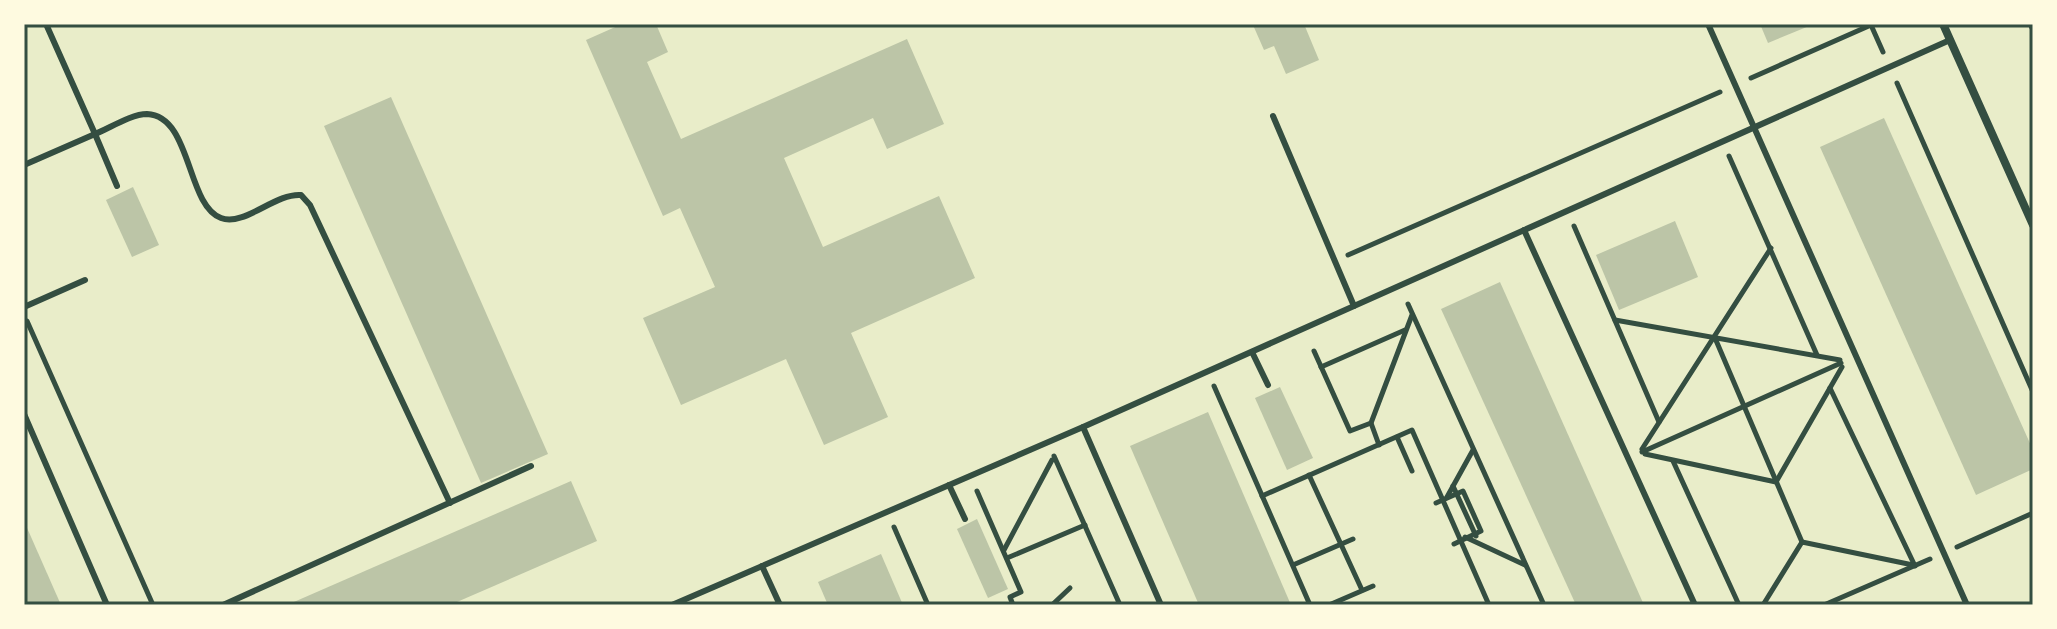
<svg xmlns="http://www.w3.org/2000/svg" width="2057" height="629" font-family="Commissioner,sans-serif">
  <rect width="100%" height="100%" fill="#e9edc9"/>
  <g fill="#bcc5a7">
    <polygon points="622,24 656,24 668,52 647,62 681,139 907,39 944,124 887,149 873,118 784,158 823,247 939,196 975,278 851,333 888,417 824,445 786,359 681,405 643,318 715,287 680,208 663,216 586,40"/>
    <polygon points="1256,24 1304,24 1319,60 1286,74 1274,46 1264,50 1253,25"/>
    <polygon points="1760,24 1814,24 1768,43"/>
    <polygon points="391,97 548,454 481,483 324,126"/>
    <polygon points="1884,118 2033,450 2033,469 1976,495 1820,147"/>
    <polygon points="133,187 159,245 132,257 106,200"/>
    <polygon points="1675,221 1698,277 1619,310 1596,255"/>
    <polygon points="1500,282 1644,605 1576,605 1441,309"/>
    <polygon points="1280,387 1313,458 1287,470 1255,398"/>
    <polygon points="1208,412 1291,605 1199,605 1130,446"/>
    <polygon points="571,481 597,541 450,605 287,605"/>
    <polygon points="977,519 1008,589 988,598 957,529"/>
    <polygon points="24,521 61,605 24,605"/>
    <polygon points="881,554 903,605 828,605 818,582"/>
  </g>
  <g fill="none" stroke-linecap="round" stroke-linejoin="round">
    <g stroke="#344e41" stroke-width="5">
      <polyline points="2030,24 2033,30"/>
      <polyline points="1871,25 1883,52"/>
      <polyline points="1751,78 1871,25"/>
      <polyline points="1897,83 2033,392"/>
      <polyline points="1729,156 1817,355"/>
      <polyline points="1574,226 1659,422"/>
      <polyline points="1348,255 1720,92"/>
      <polyline points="1408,304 1544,605"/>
      <polyline points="1615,320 1840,360"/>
      <polyline points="27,321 153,605"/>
      <polyline points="1715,338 1802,542"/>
      <polyline points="1314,351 1350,431 1371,423"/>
      <polyline points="1321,367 1405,330"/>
      <polyline points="1214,386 1310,605"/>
      <polyline points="1830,388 1915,566"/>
      <polyline points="1397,437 1412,471"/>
      <polyline points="1379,445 1371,423 1412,315"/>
      <polyline points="1642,449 1771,248"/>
      <polyline points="1642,452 1841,363"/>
      <polyline points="1645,454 1776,482 1842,367"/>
      <polyline points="1054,456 1120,605"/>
      <polyline points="1673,461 1739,605"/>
      <polyline points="1309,475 1362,590"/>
      <polyline points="1453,486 1476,536"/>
      <polyline points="977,491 1021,592 1010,597 1013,605"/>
      <polyline points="1262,496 1412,430 1489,605"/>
      <polyline points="1447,497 1473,450"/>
      <polyline points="1436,503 1463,491 1481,531 1454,544"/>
      <polyline points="894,527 928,605"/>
      <polyline points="1465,537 1525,565"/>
      <polyline points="1957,547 2033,513"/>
      <polyline points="1004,550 1052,460"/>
      <polyline points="1007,558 1085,525"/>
      <polyline points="1293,565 1353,539"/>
      <polyline points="1052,605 1070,588"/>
      <polyline points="1329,605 1373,586"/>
      <polyline points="1763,605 1802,542 1913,565"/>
      <polyline points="1824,605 1930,559"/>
    </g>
    <g stroke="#344e41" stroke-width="6">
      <polyline points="1708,24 1967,605"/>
      <polyline points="1273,116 1354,306"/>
      <polyline points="24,165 95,134 46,24"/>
      <path d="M117 186 95 134C110 128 131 114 147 114 192 116 186 205 221 218 244 227 275 193 301 195L310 205 450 503"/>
      <polyline points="1524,230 1695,605"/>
      <polyline points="24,307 85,280"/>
      <polyline points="1252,352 1268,385"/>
      <polyline points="24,414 107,605"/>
      <polyline points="1083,427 1161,605"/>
      <polyline points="949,485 965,519"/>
      <polyline points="762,566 780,605"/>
      <polyline points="223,605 531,466"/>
      <polyline points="672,605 1083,427 1950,40"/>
    </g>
    <polyline stroke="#344e41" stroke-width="8" points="1943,24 2033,225"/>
  </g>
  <rect width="2057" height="629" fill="none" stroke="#fefae0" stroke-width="52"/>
  <rect x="26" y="26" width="2005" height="577" fill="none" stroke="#344e41" stroke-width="3"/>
</svg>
